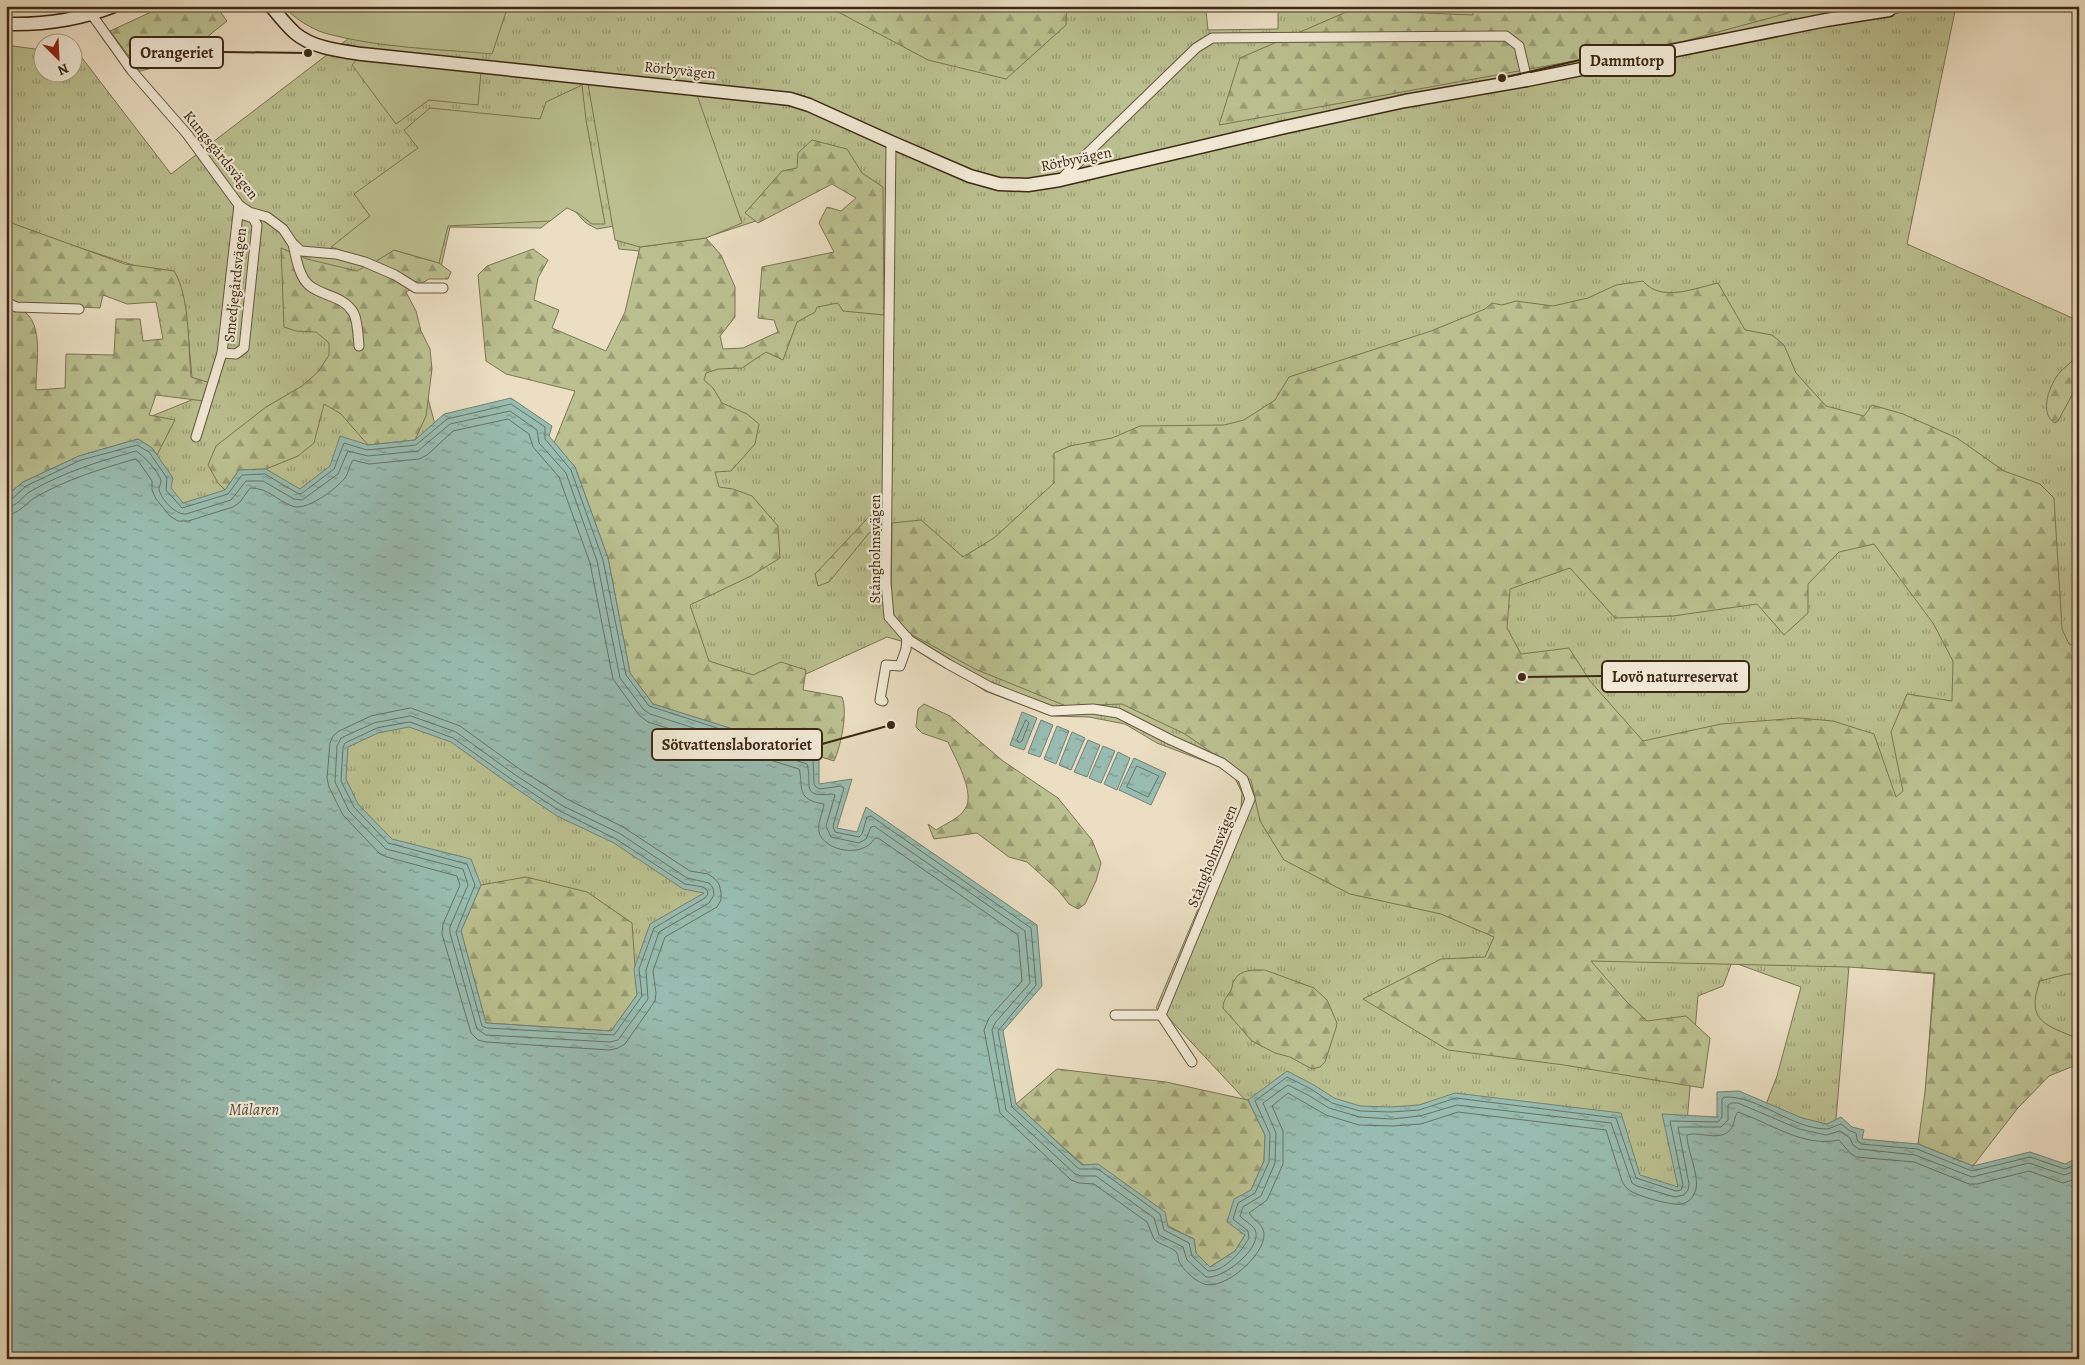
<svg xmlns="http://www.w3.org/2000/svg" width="2085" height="1365" font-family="Alegreya,serif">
  <defs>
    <pattern id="grass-tufts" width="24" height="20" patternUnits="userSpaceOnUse" patternTransform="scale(1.25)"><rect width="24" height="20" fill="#bbc090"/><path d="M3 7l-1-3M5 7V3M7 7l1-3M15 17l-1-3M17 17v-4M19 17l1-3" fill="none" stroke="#999c74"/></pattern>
    <pattern id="forest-firs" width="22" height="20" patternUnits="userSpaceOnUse" patternTransform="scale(1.25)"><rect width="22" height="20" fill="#bbc090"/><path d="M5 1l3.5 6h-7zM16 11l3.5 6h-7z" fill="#999c74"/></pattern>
    <pattern id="water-ripples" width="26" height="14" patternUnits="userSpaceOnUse" patternTransform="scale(1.25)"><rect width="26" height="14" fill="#98bcb1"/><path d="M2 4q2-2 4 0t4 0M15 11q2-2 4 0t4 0" fill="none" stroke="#7d998f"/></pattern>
  </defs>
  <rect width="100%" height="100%" fill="#ebdec2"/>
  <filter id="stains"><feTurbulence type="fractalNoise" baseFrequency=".004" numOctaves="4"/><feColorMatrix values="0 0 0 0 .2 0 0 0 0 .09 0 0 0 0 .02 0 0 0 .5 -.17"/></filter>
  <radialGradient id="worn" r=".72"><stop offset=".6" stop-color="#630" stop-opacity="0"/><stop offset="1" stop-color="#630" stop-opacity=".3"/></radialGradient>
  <path fill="url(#grass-tufts)" stroke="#7c7452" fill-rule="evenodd" d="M391 6H1175V11H1206L1208 30 1278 29V6H1820L1821 9 1838 6H1956L1907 244 2079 321V1045L1945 1157 2058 1196 2079 1150V1359H1006L6 519 147 418 194 399 188 333 177 292 142 268 6 224V45L42 50V72H72L73 53 79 54 171 174ZM791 174 881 186 780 346 777 357 766 351 697 362 698 240 756 221ZM569 205 586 223 597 229 614 226 619 249 640 251 614 403 548 467 441 447 398 286 441 267 450 227 541 228ZM887 637 901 641 934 657 985 691 1052 716 1089 717 1125 724 1157 743 1220 767 1235 778 1242 793 1241 808 1156 1008 1165 1014 1247 1102 1007 1125 721 758 782 685ZM1732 962 1801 987 1777 1076 1755 1133 1687 1122 1698 996 1723 986ZM1849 966 1934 974 1922 1139 1912 1165 1833 1155Z"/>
  <g fill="url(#forest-firs)" stroke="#7c7452" fill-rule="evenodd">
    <polygon points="164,6 216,6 227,21 201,42 186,60 140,71 110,31"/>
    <polygon points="827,6 1067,6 1066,25 1006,79 928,60"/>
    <polygon points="1473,6 1814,6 1685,41 1219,125 1240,58 1351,10 1473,15"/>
    <path d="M812 140 847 149 862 173 883 187 884 315 843 311 838 303 817 307 815 312 797 322 783 360 766 352 742 368 718 369 706 373 704 380 713 388 722 403 747 414 759 424 755 444 731 471 715 472 719 487 733 489 752 496 778 526 780 558 751 576 690 605 709 661 753 675 781 662 806 670 803 690 842 697C848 712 841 746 834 761L653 704 630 673 608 558 575 467 554 443 575 391 506 374 486 361 478 275 487 266 533 249 548 260 538 278 534 300 559 310 552 328 606 351 625 312 640 247 706 238 721 255 735 287V317L720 336 723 349 743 348 778 332 774 320 758 318 762 267 834 252 819 223 827 207 841 211 856 198 832 184 758 223 745 213 782 171 797 168 798 153Z"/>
    <path d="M6 221 125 264 174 271C190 296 188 346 191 377L210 383 204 401 156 395 149 415 175 420 157 455 152 448 138 439 79 456 23 482 6 496V306C11 307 17 308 21 310 46 321 35 369 36 390L65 388 66 354 114 355 116 319H140L143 341 163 339 156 302 127 304 103 295 100 308 21 304 6 299Z"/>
    <polygon points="281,248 307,259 357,271 394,250 439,263 451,272 448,279 429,279 406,292 416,311 421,331 430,349 432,369 426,416 415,440 368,445 341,414 324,404 314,443 298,456 266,469 239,470 225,490 218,483 208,465 216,446 266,407 302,386 318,372 329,355 329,343 316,332 296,331 284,327"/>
    <path d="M1643 281C1661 303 1695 288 1718 283L1745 330 1772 335 1784 345 1796 373 1826 406 1864 416 1872 405 1903 414 1957 438 2004 471 2040 484 2054 498 2062 629 2069 644 2079 646V880L2074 883 2079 895V974H2067L2040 981C2025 1022 2046 1025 2079 1039V1067L2076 1065 2049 1076 2017 1109 1973 1166 1918 1144 1925 1092 1935 973 1848 967 1591 961 1625 1000 1647 1021 1686 1016 1710 1038 1703 1088 1564 1065 1448 1050 1363 999 1441 959 1485 957 1494 937 1441 914 1350 894 1284 860 1260 821 1251 780 1185 734 1122 704 1066 706 975 669 909 633 891 613 892 523 921 520 963 557 994 538 1054 483V453L1070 446 1112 438 1140 426 1224 425 1244 420 1275 400 1289 377 1431 331 1485 309 1492 303 1502 305 1516 301 1553 306 1588 298 1616 285ZM1874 544 1933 623 1953 661 1952 701 1907 694 1891 732 1903 791 1896 797 1874 734 1833 721 1799 718 1721 724 1643 741 1590 681 1569 648 1521 654 1507 628 1510 589 1570 568 1615 618 1673 616 1757 604 1784 635 1808 613V584L1839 552Z"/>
    <path d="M2079 346V382L2058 421 2055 423C2038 413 2050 384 2060 372 2064 368 2068 365 2072 361 2075 356 2076 351 2079 346Z"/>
    <polygon points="882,503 882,530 869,533 829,582 818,586 815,574"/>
    <path d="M924 704 950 716 1003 761 1058 798 1092 840 1101 863 1096 881 1085 904 1078 909 1069 904 1058 890 1027 862 1009 857 977 833 934 839 928 824 936 830C945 824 960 818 965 809 976 793 955 758 948 742L922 733 916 727 918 709Z"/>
    <polygon points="526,877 587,892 632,923 637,995 611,1031 486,1023 461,931 481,885"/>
    <path d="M1265 970 1314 988 1327 1000 1337 1023 1336 1028 1325 1062 1320 1067 1312 1069 1290 1057 1275 1053 1252 1041 1223 1008C1223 1000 1227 997 1231 990 1233 986 1232 982 1235 979 1241 969 1255 970 1265 970Z"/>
    <path d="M1057 1069 1166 1082 1248 1100 1265 1135 1264 1161 1251 1190 1245 1235 1235 1251 1210 1267 1196 1253 1194 1239C1127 1208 1070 1154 1016 1104Z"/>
  </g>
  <g fill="#bbc090" stroke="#7c7452">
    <path d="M283 6H508L492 54C438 49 381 48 328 34 312 30 294 18 283 6Z"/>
    <polygon points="359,57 481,72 478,105 429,100 396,124 352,65"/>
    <polygon points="588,84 697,95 742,223 706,238 640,247 615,240"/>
    <polygon points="582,85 586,120 605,224 592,224 578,213 567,208 550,221 448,226 439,263 394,250 375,262 331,247 370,216 354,194 418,148 404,130 430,108 540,119 546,102"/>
  </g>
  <g fill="url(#water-ripples)" stroke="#748172" fill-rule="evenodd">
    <path d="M511 398 552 426 549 436 575 467 608 558 630 673 653 704 819 756V784L852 779 837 828 857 832 866 807 1037 925 1042 986 1003 1031 1016 1104 1082 1165 1098 1164 1165 1212 1168 1227 1194 1239 1196 1253 1210 1267 1235 1251 1245 1235 1227 1222 1234 1199 1251 1190 1264 1161 1265 1135 1248 1100 1287 1071 1314 1085 1334 1098 1360 1106 1391 1107 1419 1105 1455 1093 1621 1113 1640 1175 1678 1187 1662 1114 1717 1117V1092L1739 1091 1802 1118 1827 1124 1841 1117 1852 1127 1864 1130 1862 1139 1918 1144 1973 1166 2030 1152 2065 1164 2079 1157V1359H6V496L23 482 79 456 138 439 152 448 173 478 171 488 183 503 225 490 239 470 266 469 300 489 330 466 340 436 368 445 415 440 444 414ZM409 727 451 742 508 783 557 816 614 843 683 889 704 893 650 924 634 969 637 995 611 1031 486 1023 461 931 481 885 471 859 392 839 358 804 346 779 348 747 378 733Z"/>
    <polygon points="1022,712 1037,718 1024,750 1010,745"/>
    <polygon points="1041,720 1053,725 1040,757 1028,753"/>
    <polygon points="1057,726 1069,731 1056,764 1044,759"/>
    <polygon points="1072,732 1085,738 1071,770 1059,765"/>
    <polygon points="1088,740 1100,745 1087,777 1074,772"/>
    <polygon points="1103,746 1115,751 1101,783 1089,778"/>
    <polygon points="1118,752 1130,758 1117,790 1104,784"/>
    <polygon points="1134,758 1166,773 1151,805 1119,790"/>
  </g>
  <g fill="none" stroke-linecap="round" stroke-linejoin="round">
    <g stroke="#6a7262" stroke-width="1">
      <path d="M6 501 11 500 26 486 81 460 137 445 149 452 167 478 166 490 182 508 228 494 242 475 265 474 297 493 301 494 334 469 344 443 367 450 416 445 447 419 511 404 545 427V439L571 470 603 560 626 675 649 706 813 759 814 784 816 787 820 789 841 786 844 788 833 826 835 832 859 837 862 834 867 817 871 816 1031 928 1036 985 998 1031 1012 1107 1079 1169H1098L1160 1214 1164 1230 1189 1243 1192 1256 1208 1271C1224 1272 1242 1251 1249 1238L1248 1231 1233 1219 1238 1203 1255 1193 1269 1162 1270 1134 1255 1101 1287 1077 1311 1089 1332 1103 1360 1111 1391 1112 1419 1110 1456 1098 1616 1118 1636 1178 1676 1191 1681 1190 1683 1185 1670 1121 1718 1122 1722 1117V1099L1724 1097C1760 1096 1790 1128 1826 1129 1831 1129 1836 1125 1841 1124L1850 1131 1856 1133 1857 1140 1861 1144 1917 1149 1972 1171 2030 1157 2065 1169 2079 1163"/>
      <path d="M6 507C18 507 22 496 31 491 64 472 100 461 136 451 143 455 160 473 161 481 161 484 159 486 159 489 161 500 176 515 186 514L231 500 246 481H263L294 499 302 500 338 474 348 451 368 456 418 451 450 424 510 411 537 430 539 443 566 473 597 561 620 678 644 710 650 714 807 764C813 784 799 798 832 794L835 795 826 826 831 837 859 843 866 839 871 827 874 826 1025 931 1030 983 995 1023 992 1030 1006 1110 1075 1174 1081 1176H1096L1154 1218 1159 1235 1183 1247 1187 1260 1206 1277C1221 1280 1259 1251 1256 1233 1255 1225 1245 1222 1240 1216L1243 1207 1261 1196 1275 1163 1276 1133 1263 1103 1288 1085 1308 1095 1329 1108 1360 1117 1392 1119 1420 1116 1457 1105 1611 1123 1632 1183 1637 1186 1675 1197 1684 1195 1688 1190 1689 1184 1678 1127H1721L1728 1120V1105L1731 1103H1738L1799 1129 1826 1135 1840 1131 1850 1138 1853 1145 1859 1149 1915 1155 1972 1177 2029 1163 2064 1175 2079 1170"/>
      <path d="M6 515C20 514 25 503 36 497 67 479 101 469 135 459L139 462 152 481V490L156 499 170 516 178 521H188L233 507 240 502 250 488C269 488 276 500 292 506 306 512 336 489 345 478 349 473 349 465 353 460L369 464 419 459 427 455 453 431 508 419 529 434 533 447 559 477 590 563 613 679 639 715 648 722 799 769C803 781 797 795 812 801 816 803 821 803 824 804 823 813 817 823 819 832 824 851 863 859 875 838H878L1018 935 1022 981 989 1018 984 1030 1000 1113 1071 1180 1079 1183 1094 1184 1147 1222 1154 1239C1159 1245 1173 1247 1177 1253 1178 1255 1178 1258 1179 1261 1182 1269 1195 1281 1204 1284 1224 1291 1265 1255 1264 1234 1263 1223 1254 1221 1249 1213L1267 1200 1283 1164V1131L1272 1106 1288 1093 1326 1115 1359 1125 1392 1126 1421 1124 1458 1112 1606 1130 1622 1181C1624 1185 1626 1188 1629 1190 1637 1196 1672 1206 1681 1204 1688 1203 1693 1198 1695 1192 1701 1178 1687 1151 1687 1135 1701 1131 1719 1142 1730 1130 1735 1124 1734 1116 1738 1112 1770 1123 1804 1148 1839 1140L1850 1153 1856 1157 1914 1162 1969 1184H1977L2029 1171 2063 1183 2079 1178"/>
      <polygon points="411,708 460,726 518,768 567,799 623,827 690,871 708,874 714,878 719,884 721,892 721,900 717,907 665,937 653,971 656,993 655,1001 625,1044 618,1048 610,1050 486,1042 478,1040 471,1033 442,934 443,924 460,885 457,876 387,857 380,854 343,815 329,787 327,778 330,743 333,736 339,731 371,716"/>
      <polygon points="411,716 456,732 514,774 563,806 619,833 687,878 709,883 713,888 714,895 709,903 659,932 646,970 648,999 618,1040 610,1042 486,1035 477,1029 450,933 450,927 468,885 463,869 386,849 349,811 335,782 337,746 341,738 374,723"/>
      <polygon points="1026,720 1029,723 1022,741 1019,743 1017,740"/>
      <polygon points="410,722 453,738 511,779 560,811 616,839 685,884 703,887 707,890 708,894 705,898 654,928 639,969 642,996 614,1035 487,1028 482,1026 456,932 475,885 467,864 388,843 354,807 341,781 343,747 345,743 377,728"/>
      <polygon points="1137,766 1159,776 1148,797 1127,787"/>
    </g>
    <g stroke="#685640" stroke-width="11">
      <g id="street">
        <polyline points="1889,10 1907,6"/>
        <polyline points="92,15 132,71 187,134 239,205 249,212 267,217 283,229 293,244 301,251 336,254 365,262 395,275 416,288 443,288"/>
        <polyline points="891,142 886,583 889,617 909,640 948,664 990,687 1052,711 1093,709 1118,713 1171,740 1222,763 1243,779 1250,799 1161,1015 1115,1015"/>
        <polyline points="1061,179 1196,48 1212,38 1506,36 1519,46 1527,80"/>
        <path d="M293 244C296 257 299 278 310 286 325 297 343 296 353 312 358 320 358 336 359 346"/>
        <polyline points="6,302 16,307 79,309"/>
        <polyline points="222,353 236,354 244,348 257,225 253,218 244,215"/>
        <polyline points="196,437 222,353 239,205"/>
        <polyline points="883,701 880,700 886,665 900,666 906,649 907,637"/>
        <polyline points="1161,1015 1192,1062"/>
      </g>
    </g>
    <g stroke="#3d2814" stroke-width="15">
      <g id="secondary">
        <path d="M271 6C279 16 286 25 295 33 312 48 341 51 362 54L790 99 809 105 891 142 970 176 999 184 1028 185 1060 180 1281 128 1405 101 1527 80 1826 20 1889 10"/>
        <path d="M6 24C44 25 79 20 114 6"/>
      </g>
    </g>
    <use href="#street" stroke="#f2ead7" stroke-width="9"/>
    <use href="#secondary" stroke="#f2ead7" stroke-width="12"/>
  </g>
  <g text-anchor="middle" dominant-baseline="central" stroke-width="4.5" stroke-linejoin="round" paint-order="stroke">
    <g font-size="15" fill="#3d2814" stroke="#f2ead7">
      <text transform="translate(680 70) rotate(6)">Rörbyvägen</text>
      <text transform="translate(221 155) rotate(51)">Kungsgårdsvägen</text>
      <text transform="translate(1076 159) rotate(-12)">Rörbyvägen</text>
      <text transform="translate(235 285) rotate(-84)">Smedjegårdsvägen</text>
      <text transform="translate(875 549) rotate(-90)">Stångholmsvägen</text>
      <text transform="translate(1212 856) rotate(-68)">Stångholmsvägen</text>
    </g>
    <g font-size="16" font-style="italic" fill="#544d3b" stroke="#f2ead7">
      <text x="254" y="1110">Mälaren</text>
    </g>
  </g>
  <path fill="none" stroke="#3d2814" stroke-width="2" d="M308 53L223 52M1502 78L1580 60M1522 677L1602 676M891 725L822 744"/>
  <g fill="#3d2814" stroke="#f2ead7" stroke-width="2">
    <circle cx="308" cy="53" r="5"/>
    <circle cx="1502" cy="78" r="5"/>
    <circle cx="1522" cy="677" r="5"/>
    <circle cx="891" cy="725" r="5"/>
  </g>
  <g fill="#f2ead7" stroke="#3d2814" stroke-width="2">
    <rect x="130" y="37" width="93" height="31" rx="5"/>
    <rect x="1580" y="45" width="95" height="31" rx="5"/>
    <rect x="1602" y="661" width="147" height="31" rx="5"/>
    <rect x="652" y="729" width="170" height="31" rx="5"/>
  </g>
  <g font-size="16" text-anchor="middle" font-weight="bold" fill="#3d2814">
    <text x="177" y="58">Orangeriet</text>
    <text x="1627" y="66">Dammtorp</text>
    <text x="1675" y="682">Lovö naturreservat</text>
    <text x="737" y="750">Sötvattenslaboratoriet</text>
  </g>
  <rect width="2085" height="1365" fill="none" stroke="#ebdec2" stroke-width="25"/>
  <rect x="8" y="8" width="2070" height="1350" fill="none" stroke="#3d2814" stroke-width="2.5"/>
  <rect x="12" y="12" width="2060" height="1340" fill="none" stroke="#3d2814"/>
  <g transform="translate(58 58) rotate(156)"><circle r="24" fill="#f2ead7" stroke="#aa9c89"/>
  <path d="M0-4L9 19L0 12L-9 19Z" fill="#8f2418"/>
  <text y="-8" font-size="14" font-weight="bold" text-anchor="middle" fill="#3d2814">N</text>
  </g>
  <rect width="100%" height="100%" filter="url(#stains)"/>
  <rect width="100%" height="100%" fill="url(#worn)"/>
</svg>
